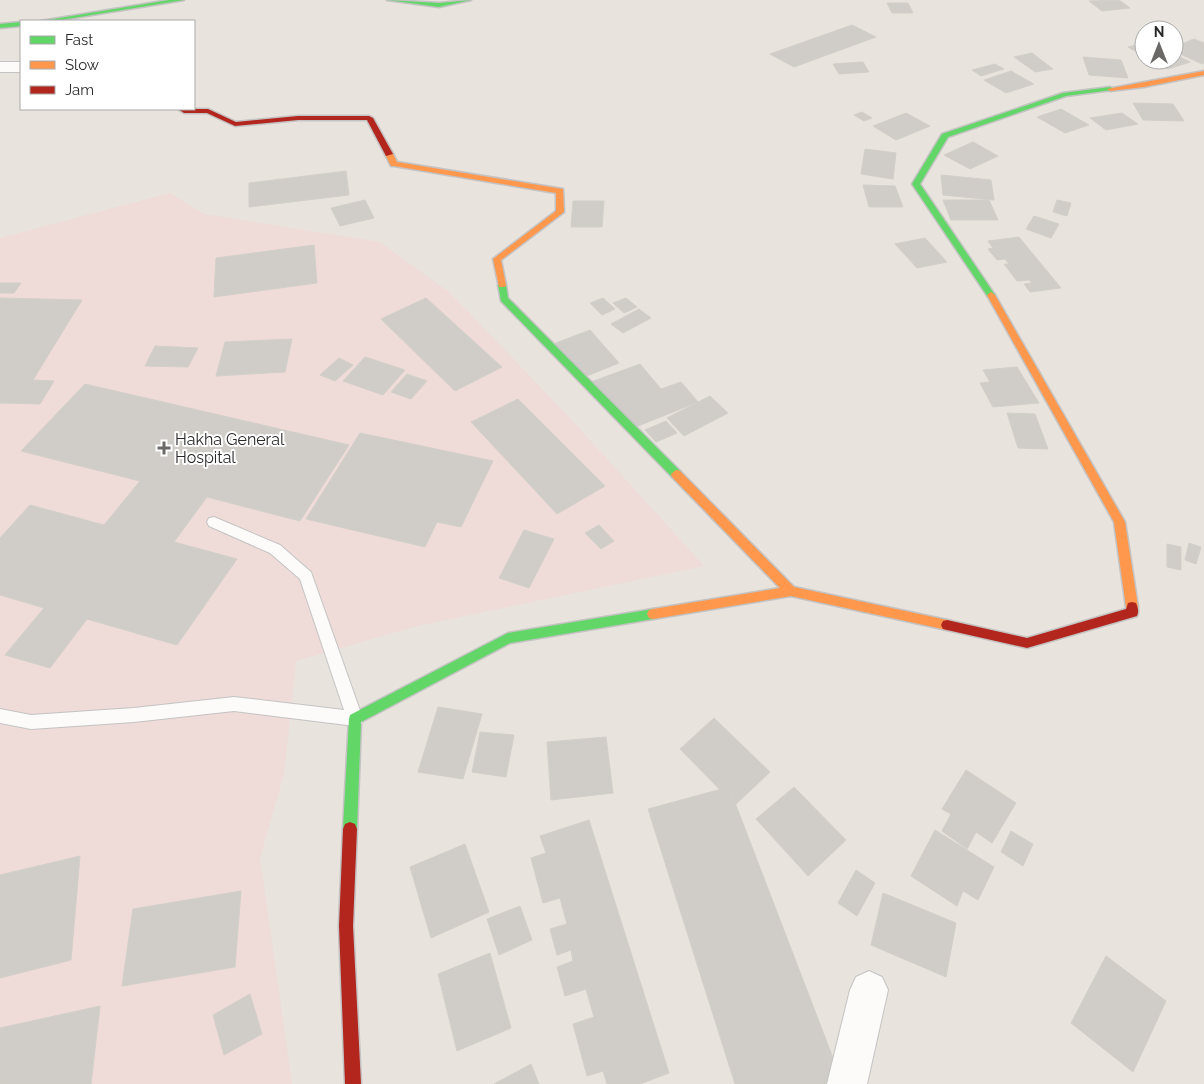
<svg xmlns="http://www.w3.org/2000/svg" width="1204" height="1084" font-family="Raleway,sans-serif">
  <rect width="100%" height="100%" fill="#e8e3dc"/>
  <polygon fill="#efdbd8" points="170,193 204,214 380,242 450,293 568,416 704,566 417,626 296,661 284,774 260,858 292,1084 0,1084 0,238"/>
  <g fill="#d0cdc8" stroke="#d2cfc9">
    <polygon points="1119,0 1130,8 1102,11 1089,1"/>
    <polygon points="887,3 908,3 913,13 892,13"/>
    <polygon points="852,25 876,37 794,67 770,54"/>
    <polygon points="1194,39 1204,43 1204,63 1202,64 1174,51 1174,47"/>
    <polygon points="1144,43 1144,56 1128,47"/>
    <polygon points="1032,53 1053,69 1035,72 1014,57"/>
    <polygon points="1174,54 1190,62 1168,69 1151,60 1174,60"/>
    <polygon points="1083,57 1121,60 1128,78 1089,75"/>
    <polygon points="863,62 869,72 839,74 833,64"/>
    <polygon points="995,64 1004,69 981,76 972,70"/>
    <polygon points="1011,71 1034,84 1006,93 984,80"/>
    <polygon points="1133,103 1173,104 1184,121 1143,120"/>
    <polygon points="1061,109 1089,125 1065,133 1037,117"/>
    <polygon points="862,112 872,118 864,121 854,115"/>
    <polygon points="906,113 930,126 896,140 873,126"/>
    <polygon points="1122,113 1138,124 1106,130 1090,118"/>
    <polygon points="973,142 998,156 970,169 944,155"/>
    <polygon points="865,149 896,153 893,179 861,174"/>
    <polygon points="346,171 349,195 249,207 249,183"/>
    <polygon points="941,175 991,180 994,200 943,195"/>
    <polygon points="863,185 895,186 903,207 869,207"/>
    <polygon points="365,200 374,218 340,226 331,208"/>
    <polygon points="943,200 989,200 998,220 951,220"/>
    <polygon points="1057,200 1071,203 1067,216 1053,212"/>
    <polygon points="573,201 604,201 602,227 571,227"/>
    <polygon points="1034,216 1059,224 1051,238 1026,229"/>
    <polygon points="1019,237 1061,288 1030,292 1024,284 1032,283 1029,280 1017,281 1004,264 1009,264 1005,259 997,260 988,249 993,248 988,241"/>
    <polygon points="925,238 947,262 917,268 895,244"/>
    <polygon points="314,245 317,283 214,297 216,258"/>
    <polygon points="0,283 21,283 14,293 0,293"/>
    <polygon points="0,298 82,300 33,380 54,381 40,404 0,403"/>
    <polygon points="426,298 502,367 455,391 381,319"/>
    <polygon points="603,298 615,309 602,315 590,303"/>
    <polygon points="626,298 637,307 624,313 613,303"/>
    <polygon points="639,309 651,318 623,333 611,324"/>
    <polygon points="590,330 619,363 577,380 548,346"/>
    <polygon points="292,339 285,372 216,376 225,342"/>
    <polygon points="155,346 198,348 188,367 145,366"/>
    <polygon points="365,357 405,370 383,395 343,381"/>
    <polygon points="339,358 353,365 335,381 320,375"/>
    <polygon points="640,364 661,389 681,382 698,402 628,430 591,382"/>
    <polygon points="1017,367 1039,403 993,407 980,383 990,382 983,370"/>
    <polygon points="407,374 427,381 411,399 391,392"/>
    <polygon points="85,384 349,445 300,521 207,497 174,542 237,559 177,645 87,619 50,668 5,655 44,608 0,595 0,538 30,505 104,525 140,481 21,451"/>
    <polygon points="710,396 728,413 684,436 667,418"/>
    <polygon points="518,399 605,486 557,514 471,422"/>
    <polygon points="1007,413 1035,414 1048,449 1018,448"/>
    <polygon points="666,421 677,433 656,442 645,430"/>
    <polygon points="360,433 493,461 461,527 437,522 425,547 306,519"/>
    <polygon points="599,525 614,541 601,549 585,533"/>
    <polygon points="524,530 554,539 529,588 499,578"/>
    <polygon points="1189,543 1201,547 1196,564 1185,560"/>
    <polygon points="1167,544 1181,547 1181,570 1167,567"/>
    <polygon points="438,707 482,714 463,779 418,772"/>
    <polygon points="714,718 770,772 735,805 680,749"/>
    <polygon points="480,732 514,735 506,777 472,772"/>
    <polygon points="606,737 613,793 551,800 547,742"/>
    <polygon points="966,770 1016,803 992,843 976,832 967,849 942,831 951,814 942,809"/>
    <polygon points="729,787 843,1084 735,1084 648,809"/>
    <polygon points="794,787 846,840 808,876 756,819"/>
    <polygon points="589,820 669,1073 640,1084 607,1084 603,1071 587,1076 573,1024 594,1017 586,989 565,996 557,967 573,961 571,950 557,955 550,929 567,924 560,898 543,903 531,858 546,853 540,836"/>
    <polygon points="935,830 994,867 978,900 963,891 957,906 911,876"/>
    <polygon points="1011,831 1033,844 1023,866 1001,852"/>
    <polygon points="465,844 489,912 431,938 410,867"/>
    <polygon points="80,856 71,960 0,978 0,875"/>
    <polygon points="856,870 875,883 857,916 838,903"/>
    <polygon points="241,891 235,967 122,986 133,909"/>
    <polygon points="883,893 956,923 946,977 871,945"/>
    <polygon points="520,906 532,940 499,955 487,919"/>
    <polygon points="490,953 511,1028 457,1051 438,974"/>
    <polygon points="1106,956 1166,1001 1133,1072 1071,1023"/>
    <polygon points="250,994 262,1034 224,1055 213,1015"/>
    <polygon points="100,1006 91,1084 0,1084 0,1028"/>
    <polygon points="531,1064 539,1084 494,1084"/>
  </g>
  <g fill="none" stroke-linecap="round" stroke-linejoin="round">
    <g stroke="#c4c3c3" stroke-width="2">
      <polygon id="lane" points="214,517 280,545 311,572 363,719 361,724 355,726 234,711 134,722 31,729 0,723 0,709 31,715 134,708 234,697 344,710 300,579 270,553 209,526 207,522 209,518"/>
    </g>
    <g stroke="#c4c3c3" stroke-width="2">
      <g id="street">
        <rect x="0" y="62" width="21" height="10"/>
        <polygon points="869,971 882,977 888,990 867,1084 827,1084 850,990 856,977"/>
      </g>
    </g>
    <g stroke="#c4c3c3" stroke-width="3">
      <g id="fast">
        <polygon points="169,0 184,0 55,21 41,21"/>
        <polygon points="387,0 439,3 471,0 439,7"/>
        <polygon points="21,22 21,26 0,28 0,24"/>
        <polygon points="1110,87 1112,88 1112,90 1066,96 948,137 920,184 995,295 994,297 988,297 912,184 942,134 1063,93"/>
        <polygon points="502,282 506,285 508,298 680,471 681,474 680,477 672,477 501,301 498,285"/>
        <polygon points="653,609 657,610 659,614 657,618 653,619 510,643 361,722 357,829 355,834 350,836 345,834 343,829 349,719 350,715 508,633"/>
      </g>
    </g>
    <g stroke="#c4c3c3" stroke-width="3">
      <g id="slow">
        <polygon points="1204,71 1204,75 1144,87 1110,91 1107,89"/>
        <polygon points="386,152 392,152 397,162 563,189 564,212 501,260 506,285 505,287 499,287 493,259 556,211 556,193 394,166 391,166 385,154"/>
        <polygon points="991,292 995,295 1125,522 1138,607 1136,611 1132,612 1128,611 1126,607 1114,522 987,295"/>
        <polygon points="676,470 680,471 794,587 947,620 951,621 953,625 951,629 947,630 791,596 653,619 649,618 647,614 649,610 653,609 780,588 672,477 671,474"/>
      </g>
    </g>
    <g stroke="#c4c3c3" stroke-width="3">
      <g id="jam">
        <polygon points="178,109 208,109 236,122 298,116 369,116 373,118 393,154 386,156 367,120 298,120 235,126 207,113 184,113"/>
        <path d="M1132 602 1136 603C1138 608 1139 611 1137 616L1027 648 947 630 943 629 941 625 943 621 947 620 1027 638 1126 609 1128 603Z"/>
        <polygon points="350,822 355,824 357,829 353,926 361,1084 345,1084 339,926 343,829 345,824"/>
      </g>
    </g>
    <use href="#lane" fill="#fcfbfa" fill-rule="evenodd"/>
    <use href="#street" fill="#fcfbfa" fill-rule="evenodd"/>
    <use href="#fast" fill="#63d668" fill-rule="evenodd"/>
    <use href="#slow" fill="#ff974d" fill-rule="evenodd"/>
    <use href="#jam" fill="#b3261e" fill-rule="evenodd"/>
  </g>
  <path fill="#6b6967" stroke="#fff" stroke-width="2" d="M161.5 440.5h5v5h5v5h-5v5h-5v-5h-5v-5h5z"/>
  <g text-anchor="middle" dominant-baseline="central" stroke-width="4" stroke-linejoin="round" paint-order="stroke">
    <g font-size="16" fill="#282828" stroke="#fff" text-anchor="start">
      <text x="175" y="439">Hakha General<tspan x="175" dy="18">Hospital</tspan></text>
    </g>
  </g>
  <rect x="20" y="20" width="175" height="90" fill="#ffffff" stroke="#a9a9a9"/>
  <rect x="30" y="36" width="25" height="8" fill="#63d668" stroke="#a9a9a9"/>
  <text x="65" y="45" font-size="15" fill="#282828">Fast</text>
  <rect x="30" y="61" width="25" height="8" fill="#ff974d" stroke="#a9a9a9"/>
  <text x="65" y="70" font-size="15" fill="#282828">Slow</text>
  <rect x="30" y="86" width="25" height="8" fill="#b3261e" stroke="#a9a9a9"/>
  <text x="65" y="95" font-size="15" fill="#282828">Jam</text>
  <g transform="translate(1159 45)"><circle r="24" fill="#ffffff" stroke="#a9a9a9"/>
  <path d="M0-4L9 19L0 12L-9 19Z" fill="#6b6967"/>
  <text y="-8" font-size="14" font-weight="bold" text-anchor="middle" fill="#282828">N</text>
  </g>
</svg>
